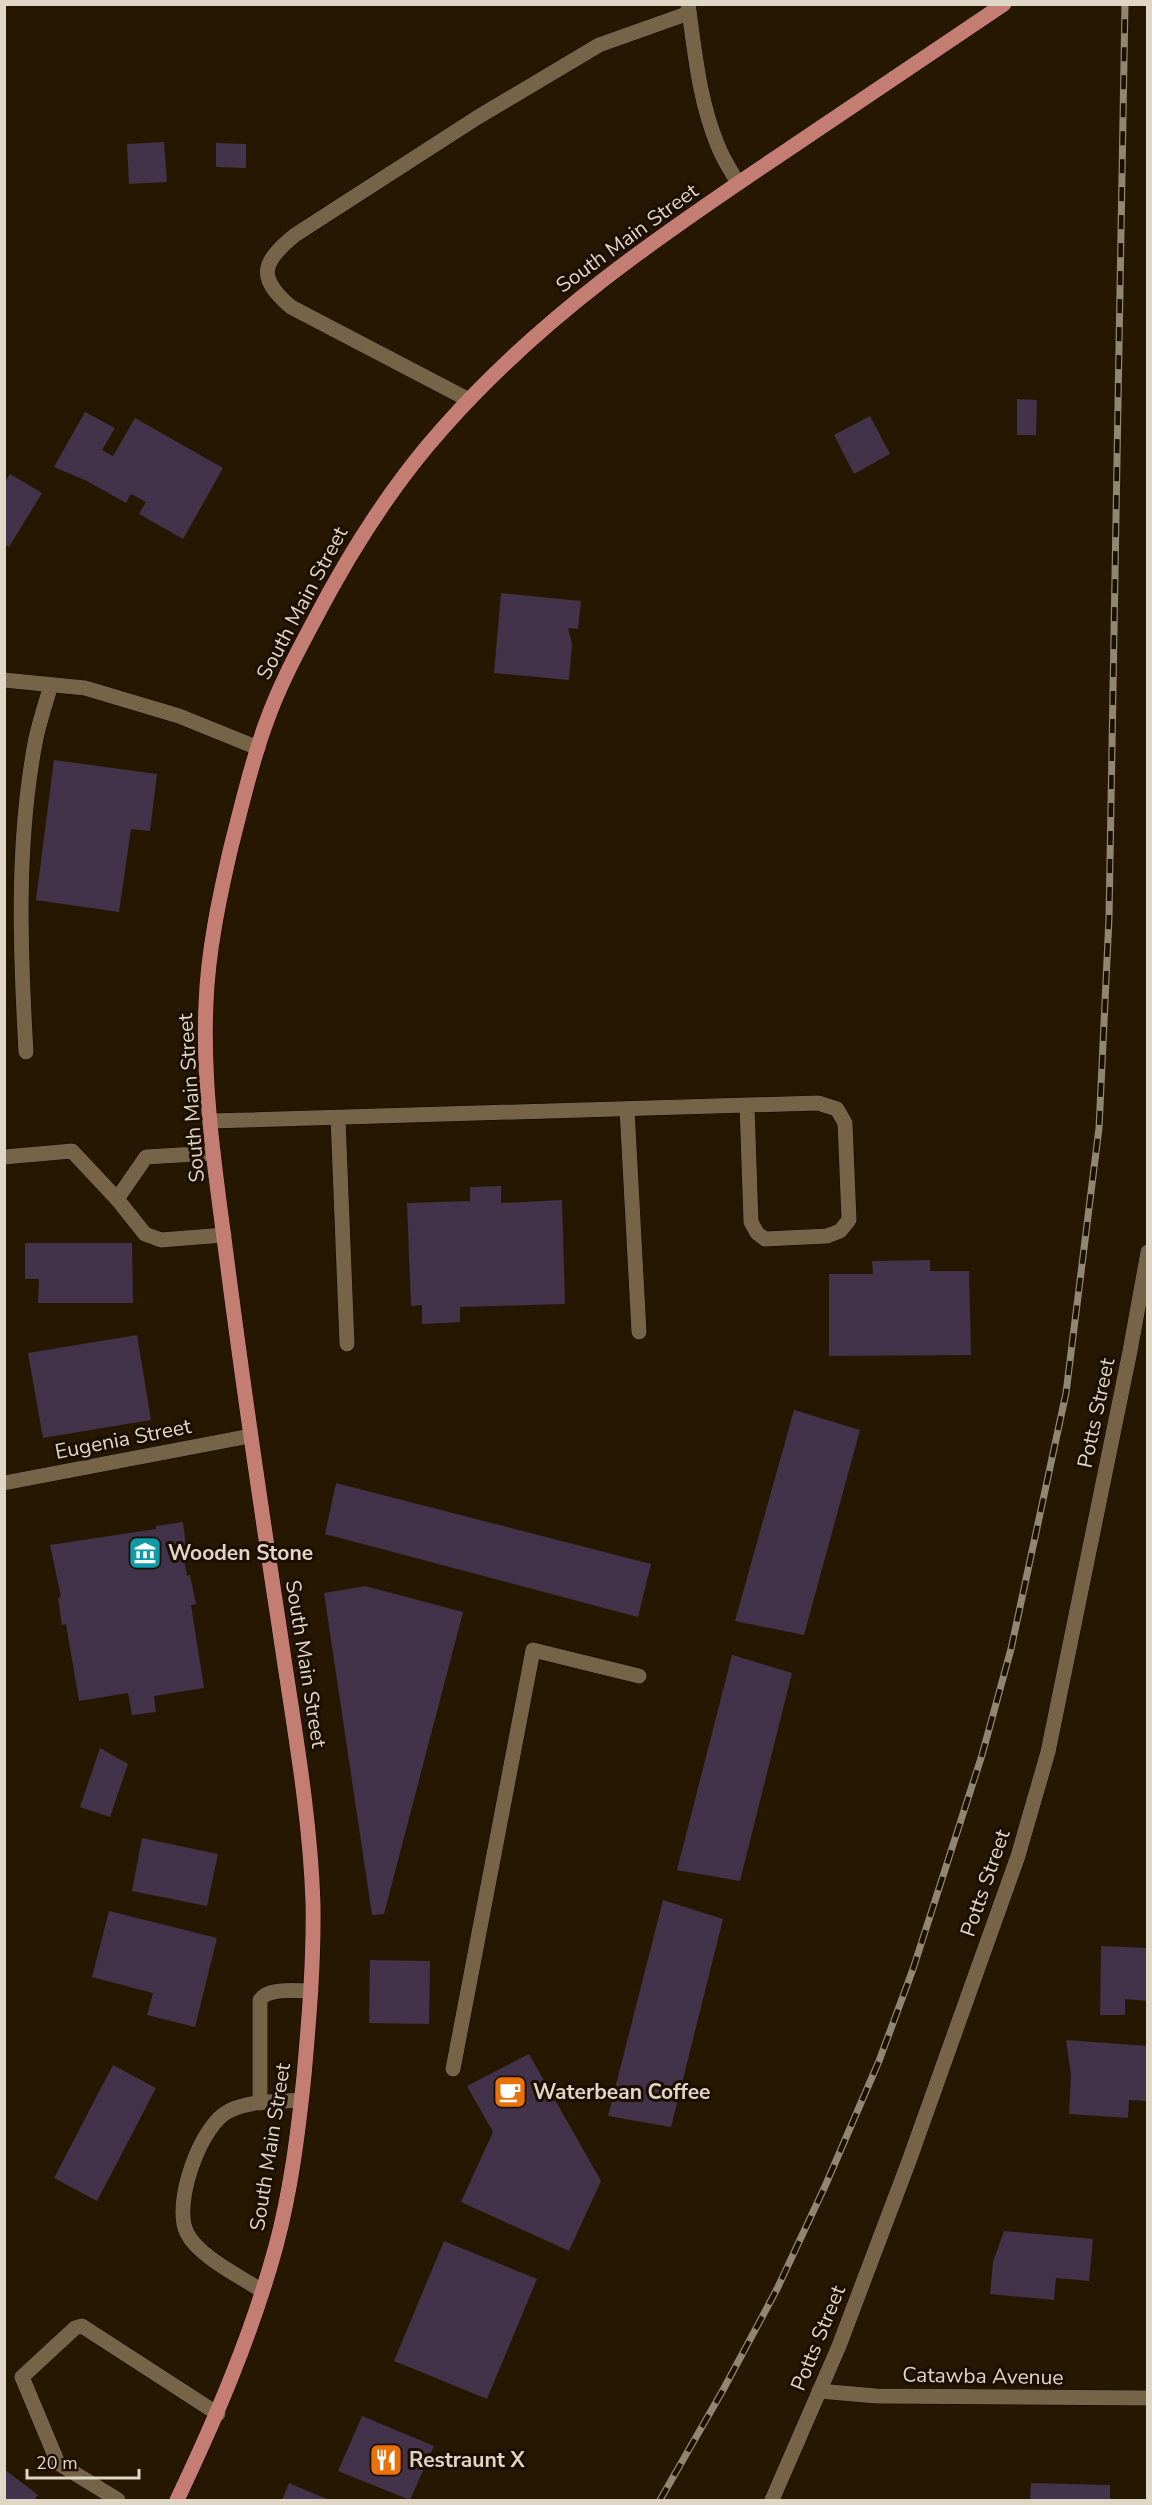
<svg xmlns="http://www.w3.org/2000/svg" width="1152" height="2505" font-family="'Nunito Sans',sans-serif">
  <rect width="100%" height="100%" fill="#261800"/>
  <g fill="#42324a">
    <polygon points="164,142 167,182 129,184 127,144"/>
    <polygon points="216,143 246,144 246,168 216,167"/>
    <polygon points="1017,399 1037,400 1036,435 1017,435"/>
    <polygon points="85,412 115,428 102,450 113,456 135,418 223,468 183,539 139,514 146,502 131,494 126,503 87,481 54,467"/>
    <polygon points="870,416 890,454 854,474 834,435"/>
    <polygon points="10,474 42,493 9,547 4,544 4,483"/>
    <polygon points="501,593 581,601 578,629 568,628 572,644 569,680 494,673"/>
    <polygon points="54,760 157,774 150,831 131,829 119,912 36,900"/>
    <polygon points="501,1186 501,1203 562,1200 565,1304 460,1307 460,1322 422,1324 422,1305 411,1306 407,1203 470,1201 470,1187"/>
    <polygon points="25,1243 132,1243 133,1303 38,1303 39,1279 25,1279"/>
    <polygon points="930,1260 930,1271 969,1271 971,1355 829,1356 829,1274 873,1274 872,1261"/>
    <polygon points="137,1335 151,1420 43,1438 28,1353"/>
    <polygon points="794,1410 860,1430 804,1635 735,1621"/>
    <polygon points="336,1483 651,1564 638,1617 325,1534"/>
    <polygon points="183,1522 186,1547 182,1548 187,1576 190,1575 196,1604 191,1605 204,1688 154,1696 156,1712 132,1715 128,1693 79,1701 66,1624 62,1625 58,1598 61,1597 50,1545 156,1529 156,1526"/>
    <polygon points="365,1586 463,1612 384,1914 372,1915 324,1593"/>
    <polygon points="732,1655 792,1673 740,1881 677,1870"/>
    <polygon points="100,1748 128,1764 110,1817 80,1807"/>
    <polygon points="142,1838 218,1854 207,1906 132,1891"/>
    <polygon points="663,1900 723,1919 671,2127 608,2116"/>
    <polygon points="109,1911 217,1938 195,2027 147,2015 153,1993 92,1977"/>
    <polygon points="1101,1946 1148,1948 1148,2001 1125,1999 1125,2015 1100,2015"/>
    <polygon points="370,1960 430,1961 429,2024 369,2023"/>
    <polygon points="1066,2040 1148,2046 1148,2101 1129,2100 1128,2118 1069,2114 1071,2075"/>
    <polygon points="529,2054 601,2181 569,2251 461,2202 493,2132 467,2086"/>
    <polygon points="113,2065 156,2088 97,2201 54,2178"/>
    <polygon points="1004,2231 1093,2239 1089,2281 1056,2278 1054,2300 990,2294 993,2262"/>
    <polygon points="444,2241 537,2279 487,2399 394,2361"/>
    <polygon points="362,2416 434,2446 410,2500 338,2471"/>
    <polygon points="4,2469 38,2495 34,2500 7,2500 4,2498"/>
    <polygon points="289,2483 322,2497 331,2500 282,2500"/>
    <polygon points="1031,2483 1110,2485 1110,2500 1030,2500"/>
  </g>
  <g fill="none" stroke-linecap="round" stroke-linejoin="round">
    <g stroke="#0e0300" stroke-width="16">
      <g id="lane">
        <path d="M469 400 291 307C256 277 262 262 295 235L478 117 599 45 689 13"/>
        <polyline points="627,1109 639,1332"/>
        <polyline points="338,1118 347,1344"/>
        <polyline points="210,1121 818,1103 837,1109 845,1123 849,1220 840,1231 827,1236 765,1239 757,1233 751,1222 747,1106"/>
        <polyline points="213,1153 146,1157 117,1199 145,1234 161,1240 224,1235"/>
        <polyline points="4,1157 72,1151 117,1199"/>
        <polyline points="453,2069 533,1650 639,1676"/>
        <path d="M260 2103V2000C268 1987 297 1991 311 1991"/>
        <path d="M262 2291C240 2276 198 2256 187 2233 172 2204 201 2124 229 2111 250 2100 278 2102 301 2100"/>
        <polyline points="118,2500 58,2463 22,2377 75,2328 82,2326 218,2414"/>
      </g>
    </g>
    <g stroke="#0e0300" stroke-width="16">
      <g id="street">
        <path d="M688 4C695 52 699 101 718 146 723 159 731 171 738 183"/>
        <polyline points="4,680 85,688 179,716 258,748"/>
        <path d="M26 1052C20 947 16 841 36 738 40 720 46 702 51 685"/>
        <polyline points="4,1483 250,1436"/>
        <polyline points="819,2391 876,2396 1148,2398"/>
        <polyline points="772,2500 839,2346 909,2161 1018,1856 1048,1752 1130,1351 1148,1252"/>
      </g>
    </g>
    <g stroke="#0e0300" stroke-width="16">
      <path id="primary" d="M177 2500C216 2418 252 2334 276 2246 291 2190 298 2133 304 2076 309 2019 314 1961 313 1903 310 1812 293 1722 280 1632 261 1508 243 1385 227 1261 216 1176 202 1089 206 1003 208 951 219 899 231 847 242 805 251 763 266 723 279 686 297 653 315 619 351 550 391 486 443 428 540 318 656 238 777 157 853 106 928 55 1004 4"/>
    </g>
    <use href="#lane" stroke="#756448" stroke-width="15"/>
    <use href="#street" stroke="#756448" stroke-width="15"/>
    <use href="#primary" stroke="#c47d73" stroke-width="15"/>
    <g stroke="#918672" stroke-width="7">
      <polyline id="rail" points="660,2500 723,2390 777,2289 826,2184 879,2061 913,1969 982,1755 1011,1649 1066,1393 1099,1128 1109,918 1125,4"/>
    </g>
    <use href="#rail" stroke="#1c0e00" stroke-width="4.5" stroke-dasharray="14" stroke-linecap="butt"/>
  </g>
  <defs>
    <g id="museum-square" transform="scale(1.725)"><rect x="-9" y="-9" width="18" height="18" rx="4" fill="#0f9aa8" stroke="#1c0e00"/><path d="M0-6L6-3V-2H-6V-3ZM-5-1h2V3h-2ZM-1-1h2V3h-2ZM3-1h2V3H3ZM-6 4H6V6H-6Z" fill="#fff"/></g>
    <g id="cafe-square" transform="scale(1.725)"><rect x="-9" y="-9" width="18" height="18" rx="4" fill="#e8710a" stroke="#1c0e00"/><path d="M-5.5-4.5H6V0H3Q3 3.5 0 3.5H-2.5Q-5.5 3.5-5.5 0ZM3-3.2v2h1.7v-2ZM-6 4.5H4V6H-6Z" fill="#fff"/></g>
    <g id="restaurant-square" transform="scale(1.725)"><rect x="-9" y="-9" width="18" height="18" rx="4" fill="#e8710a" stroke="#1c0e00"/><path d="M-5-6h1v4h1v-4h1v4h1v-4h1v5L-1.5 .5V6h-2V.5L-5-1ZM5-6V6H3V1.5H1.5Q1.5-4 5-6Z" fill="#fff"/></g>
  </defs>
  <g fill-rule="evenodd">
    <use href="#museum-square" x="145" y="1553"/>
    <use href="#cafe-square" x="510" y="2092"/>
    <use href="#restaurant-square" x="386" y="2460"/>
  </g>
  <g text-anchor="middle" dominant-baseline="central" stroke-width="6" stroke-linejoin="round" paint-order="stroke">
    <g font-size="21" fill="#dfd6c6" stroke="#1c0e00">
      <text transform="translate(627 238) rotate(-36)">South Main Street</text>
      <text transform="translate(302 603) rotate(-62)">South Main Street</text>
      <text transform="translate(191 1098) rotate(-94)">South Main Street</text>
      <text transform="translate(1096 1413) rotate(-78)">Potts Street</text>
      <text transform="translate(123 1439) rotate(-11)">Eugenia Street</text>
      <text transform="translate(306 1664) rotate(81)">South Main Street</text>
      <text transform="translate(985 1883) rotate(-71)">Potts Street</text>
      <text transform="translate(270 2147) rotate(-81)">South Main Street</text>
      <text transform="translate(818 2338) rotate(-68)">Potts Street</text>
      <text transform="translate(983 2376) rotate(1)">Catawba Avenue</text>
    </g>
    <g font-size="21" font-weight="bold" fill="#dfd6c6" stroke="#1c0e00" text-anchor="start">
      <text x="168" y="1553">Wooden Stone</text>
      <text x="533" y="2092">Waterbean Coffee</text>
      <text x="409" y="2460">Restraunt X</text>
    </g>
  </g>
  <rect width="1152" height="2505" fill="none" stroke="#dfd6c6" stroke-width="12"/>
  <path d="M27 2469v9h112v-9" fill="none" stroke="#dfd6c6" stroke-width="3"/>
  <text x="36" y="2469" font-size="18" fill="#dfd6c6" stroke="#1c0e00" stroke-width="4.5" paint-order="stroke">20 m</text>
</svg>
